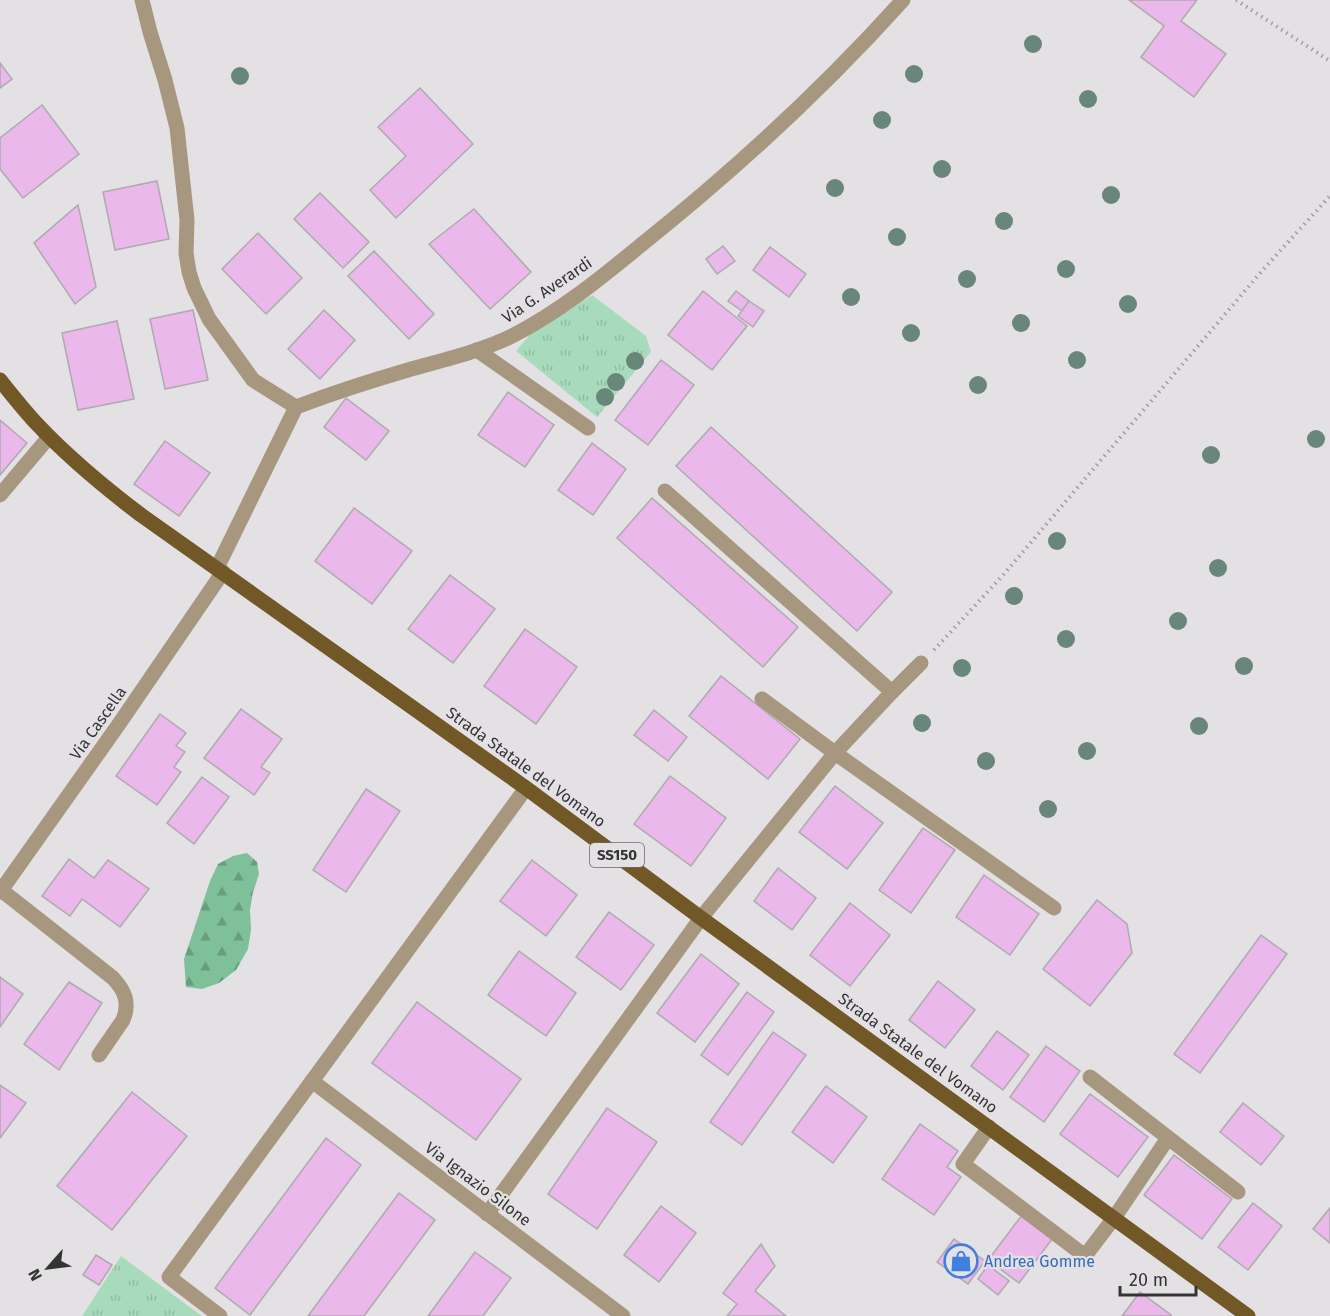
<svg xmlns="http://www.w3.org/2000/svg" width="1330" height="1316" font-family="'Fira Sans',sans-serif">
  <defs>
    <pattern id="grass-tufts" width="24" height="20" patternUnits="userSpaceOnUse" patternTransform="scale(1.5)"><rect width="24" height="20" fill="#a7dbbb"/><path d="M3 7l-1-3M5 7V3M7 7l1-3M15 17l-1-3M17 17v-4M19 17l1-3" fill="none" stroke="#90bda1"/></pattern>
    <pattern id="forest-firs" width="22" height="20" patternUnits="userSpaceOnUse" patternTransform="scale(1.5)"><rect width="22" height="20" fill="#7ec099"/><path d="M5 1l3.5 6h-7zM16 11l3.5 6h-7z" fill="#689d7e"/></pattern>
  </defs>
  <rect width="100%" height="100%" fill="#e4e1e4"/>
  <g fill="url(#grass-tufts)">
    <polygon points="592,295 646,336 651,352 597,417 516,351 531,333"/>
    <polygon points="121,1256 195,1311 202,1316 82,1316"/>
  </g>
  <polygon fill="url(#forest-firs)" points="247,853 257,862 259,874 253,892 250,910 251,930 248,949 236,970 219,983 202,989 186,987 184,959 210,881 218,864 233,856"/>
  <g fill="#eab8eb" stroke="#aeaaae" stroke-width="1.5">
    <polygon points="1129,0 1197,0 1181,21 1226,54 1194,97 1141,57 1164,26"/>
    <polygon points="0,63 12,79 0,88"/>
    <polygon points="420,88 473,144 396,218 370,190 406,156 378,127"/>
    <polygon points="42,105 79,154 23,198 0,169 0,138"/>
    <polygon points="157,181 169,239 115,250 103,192"/>
    <polygon points="320,193 369,242 343,268 294,219"/>
    <polygon points="78,205 96,287 75,304 34,243"/>
    <polygon points="474,209 531,272 490,309 429,244"/>
    <polygon points="258,233 302,278 266,314 222,269"/>
    <polygon points="723,246 735,261 717,274 706,259"/>
    <polygon points="770,247 806,274 789,297 753,270"/>
    <polygon points="374,251 434,314 409,339 348,276"/>
    <polygon points="703,291 747,326 712,370 668,335"/>
    <polygon points="736,291 749,301 742,311 728,301"/>
    <polygon points="749,301 764,311 753,327 738,316"/>
    <polygon points="193,310 208,380 165,389 150,319"/>
    <polygon points="324,310 355,340 320,379 288,349"/>
    <polygon points="117,321 134,399 78,410 62,333"/>
    <polygon points="661,360 694,385 648,445 615,420"/>
    <polygon points="508,392 554,425 525,467 478,435"/>
    <polygon points="346,398 389,431 366,460 324,427"/>
    <polygon points="0,420 27,443 0,475"/>
    <polygon points="711,427 892,592 857,631 676,466"/>
    <polygon points="165,441 210,473 179,516 134,484"/>
    <polygon points="592,443 626,469 593,515 558,490"/>
    <polygon points="652,498 798,627 763,667 617,538"/>
    <polygon points="354,508 412,551 372,604 315,561"/>
    <polygon points="450,575 495,609 453,663 408,629"/>
    <polygon points="525,629 577,667 536,724 484,686"/>
    <polygon points="721,676 800,739 768,779 689,716"/>
    <polygon points="241,709 282,739 261,767 270,773 254,795 204,758"/>
    <polygon points="654,710 687,737 668,761 634,735"/>
    <polygon points="160,714 186,733 176,746 185,752 174,767 181,772 157,805 116,776"/>
    <polygon points="670,776 726,818 691,866 634,824"/>
    <polygon points="202,777 229,797 194,844 167,823"/>
    <polygon points="835,786 883,823 847,869 799,832"/>
    <polygon points="366,789 400,811 346,892 313,870"/>
    <polygon points="923,828 955,850 911,913 879,890"/>
    <polygon points="69,859 94,878 108,860 149,889 120,927 82,899 70,916 42,896"/>
    <polygon points="532,860 577,895 546,936 500,901"/>
    <polygon points="778,868 816,898 792,930 754,901"/>
    <polygon points="984,875 1039,914 1010,955 956,917"/>
    <polygon points="1097,900 1127,924 1132,953 1090,1006 1043,969"/>
    <polygon points="850,903 890,935 850,986 810,955"/>
    <polygon points="609,912 654,945 621,990 576,957"/>
    <polygon points="1261,935 1287,954 1200,1073 1174,1054"/>
    <polygon points="519,951 576,993 546,1036 488,995"/>
    <polygon points="701,954 739,984 695,1042 657,1013"/>
    <polygon points="0,977 23,994 0,1027"/>
    <polygon points="938,981 975,1010 945,1048 909,1020"/>
    <polygon points="69,982 102,1003 59,1070 24,1044"/>
    <polygon points="747,992 774,1012 728,1075 701,1055"/>
    <polygon points="417,1002 521,1079 476,1140 372,1063"/>
    <polygon points="997,1031 1029,1055 1003,1090 971,1066"/>
    <polygon points="773,1032 806,1055 742,1145 710,1122"/>
    <polygon points="1046,1046 1080,1071 1044,1122 1010,1097"/>
    <polygon points="0,1085 26,1103 0,1138"/>
    <polygon points="826,1086 867,1117 833,1163 792,1132"/>
    <polygon points="132,1092 187,1136 112,1230 57,1186"/>
    <polygon points="1090,1094 1148,1137 1118,1177 1060,1134"/>
    <polygon points="1243,1103 1284,1136 1261,1165 1220,1132"/>
    <polygon points="607,1108 657,1142 597,1229 548,1194"/>
    <polygon points="920,1124 958,1151 947,1167 961,1177 934,1215 882,1179"/>
    <polygon points="326,1138 361,1165 250,1315 215,1288"/>
    <polygon points="1174,1155 1232,1199 1202,1239 1144,1195"/>
    <polygon points="399,1193 435,1220 364,1316 308,1316"/>
    <polygon points="1253,1203 1282,1226 1248,1270 1218,1247"/>
    <polygon points="661,1206 696,1233 659,1282 624,1255"/>
    <polygon points="1028,1207 1059,1230 1019,1283 988,1260"/>
    <polygon points="1330,1208 1330,1243 1313,1229"/>
    <polygon points="954,1239 985,1261 968,1284 937,1262"/>
    <polygon points="761,1244 775,1266 755,1291 786,1316 727,1316 737,1304 723,1293"/>
    <polygon points="475,1252 511,1278 483,1316 428,1316"/>
    <polygon points="96,1255 112,1265 99,1285 83,1275"/>
    <polygon points="988,1265 1009,1281 998,1295 978,1279"/>
    <polygon points="1140,1292 1171,1315 1171,1316 1122,1316"/>
  </g>
  <g fill="none" stroke-linecap="round" stroke-linejoin="round">
    <g stroke="#a09ea0" stroke-width="4" stroke-dasharray="1.5 4.5" stroke-linecap="butt">
      <polyline points="1236,0 1330,61"/>
      <polyline points="934,650 1004,574 1261,272 1330,196"/>
    </g>
    <g stroke="#a6977e" stroke-width="15">
      <polyline points="142,0 150,32 165,80 177,128 187,220 186,253 189,272 194,288 209,319 253,380 296,407"/>
      <polyline points="477,350 588,428"/>
      <polyline points="665,491 892,692"/>
      <polyline points="0,495 49,437"/>
      <path d="M217 568 296 407C333 393 370 381 408 370 443 360 479 352 512 336 559 312 601 278 641 245 735 170 823 89 903 0"/>
      <polyline points="762,699 835,753 1054,908"/>
      <path d="M1 890 113 978C125 991 130 1003 123 1020L99 1055"/>
      <polyline points="0,892 119,724 223,572"/>
      <polyline points="1090,1077 1238,1192"/>
      <polyline points="312,1081 623,1316"/>
      <polyline points="989,1127 963,1164 1085,1256 1114,1218 1168,1138"/>
      <polyline points="487,1214 701,918 835,753 892,692 921,663"/>
      <polyline points="220,1316 169,1277 526,788"/>
    </g>
    <path stroke="#735827" stroke-width="15" d="M0 380C12 395 23 409 36 423 68 457 104 487 141 515L526 788 701 918 1248 1316"/>
  </g>
  <g fill="#688679">
    <circle cx="1033" cy="44" r="9"/>
    <circle cx="914" cy="74" r="9"/>
    <circle cx="240" cy="76" r="9"/>
    <circle cx="1088" cy="99" r="9"/>
    <circle cx="882" cy="120" r="9"/>
    <circle cx="942" cy="169" r="9"/>
    <circle cx="835" cy="188" r="9"/>
    <circle cx="1111" cy="195" r="9"/>
    <circle cx="1004" cy="221" r="9"/>
    <circle cx="897" cy="237" r="9"/>
    <circle cx="1066" cy="269" r="9"/>
    <circle cx="967" cy="279" r="9"/>
    <circle cx="851" cy="297" r="9"/>
    <circle cx="1128" cy="304" r="9"/>
    <circle cx="1021" cy="323" r="9"/>
    <circle cx="911" cy="333" r="9"/>
    <circle cx="1077" cy="360" r="9"/>
    <circle cx="635" cy="361" r="9"/>
    <circle cx="616" cy="382" r="9"/>
    <circle cx="978" cy="385" r="9"/>
    <circle cx="605" cy="397" r="9"/>
    <circle cx="1316" cy="439" r="9"/>
    <circle cx="1211" cy="455" r="9"/>
    <circle cx="1057" cy="541" r="9"/>
    <circle cx="1218" cy="568" r="9"/>
    <circle cx="1014" cy="596" r="9"/>
    <circle cx="1178" cy="621" r="9"/>
    <circle cx="1066" cy="639" r="9"/>
    <circle cx="1244" cy="666" r="9"/>
    <circle cx="962" cy="668" r="9"/>
    <circle cx="922" cy="723" r="9"/>
    <circle cx="1199" cy="726" r="9"/>
    <circle cx="1087" cy="751" r="9"/>
    <circle cx="986" cy="761" r="9"/>
    <circle cx="1048" cy="809" r="9"/>
  </g>
  <defs>
    <g id="shop-ring" transform="scale(1.725)"><circle r="9.5" fill="#e4e1e4" stroke="#3f7fe0" stroke-width="1.5"/><path d="M-5-2.5h2.3a2.7 3.5 0 0 1 5.4 0H5L5.5 6h-11ZM-1.5-2.5h3a1.5 2.3 0 0 0-3 0Z" fill="#3f7fe0"/></g>
  </defs>
  <g fill-rule="evenodd">
    <use href="#shop-ring" x="961" y="1261"/>
  </g>
  <g text-anchor="middle" dominant-baseline="central" stroke-width="4.5" stroke-linejoin="round" paint-order="stroke">
    <rect fill="#e4e1e4" stroke="#6a686a" stroke-width="1.5" x="590" y="843" width="54" height="24" rx="4.5"/>
    <g font-size="15" font-weight="bold" fill="#353435">
      <text x="617" y="855">SS150</text>
    </g>
    <g font-size="16" fill="#353435" stroke="#e4e1e4">
      <text transform="translate(547 290) rotate(-34)">Via G. Averardi</text>
      <text transform="translate(98 723) rotate(-55)">Via Cascella</text>
      <text transform="translate(526 767) rotate(36)">Strada Statale del Vomano</text>
      <text transform="translate(918 1053) rotate(36)">Strada Statale del Vomano</text>
      <text transform="translate(478 1184) rotate(37)">Via Ignazio Silone</text>
    </g>
    <g font-size="16" fill="#366cbe" stroke="#e4e1e4" text-anchor="start">
      <text x="984" y="1261">Andrea Gomme</text>
    </g>
  </g>
  <g transform="translate(48 1268) rotate(242)" stroke="#e4e1e4" stroke-width="4.5" paint-order="stroke">
  <path d="M0-4.5L10 22L0 15L-10 22Z" fill="#353435"/>
  <text y="-9" font-size="16" font-weight="bold" text-anchor="middle" fill="#353435">N</text>
  </g>
  <path d="M1120 1286v9h76v-9" fill="none" stroke="#353435" stroke-width="3"/>
  <text x="1129" y="1286" font-size="18" fill="#353435" stroke="#e4e1e4" stroke-width="4.5" paint-order="stroke">20 m</text>
</svg>
